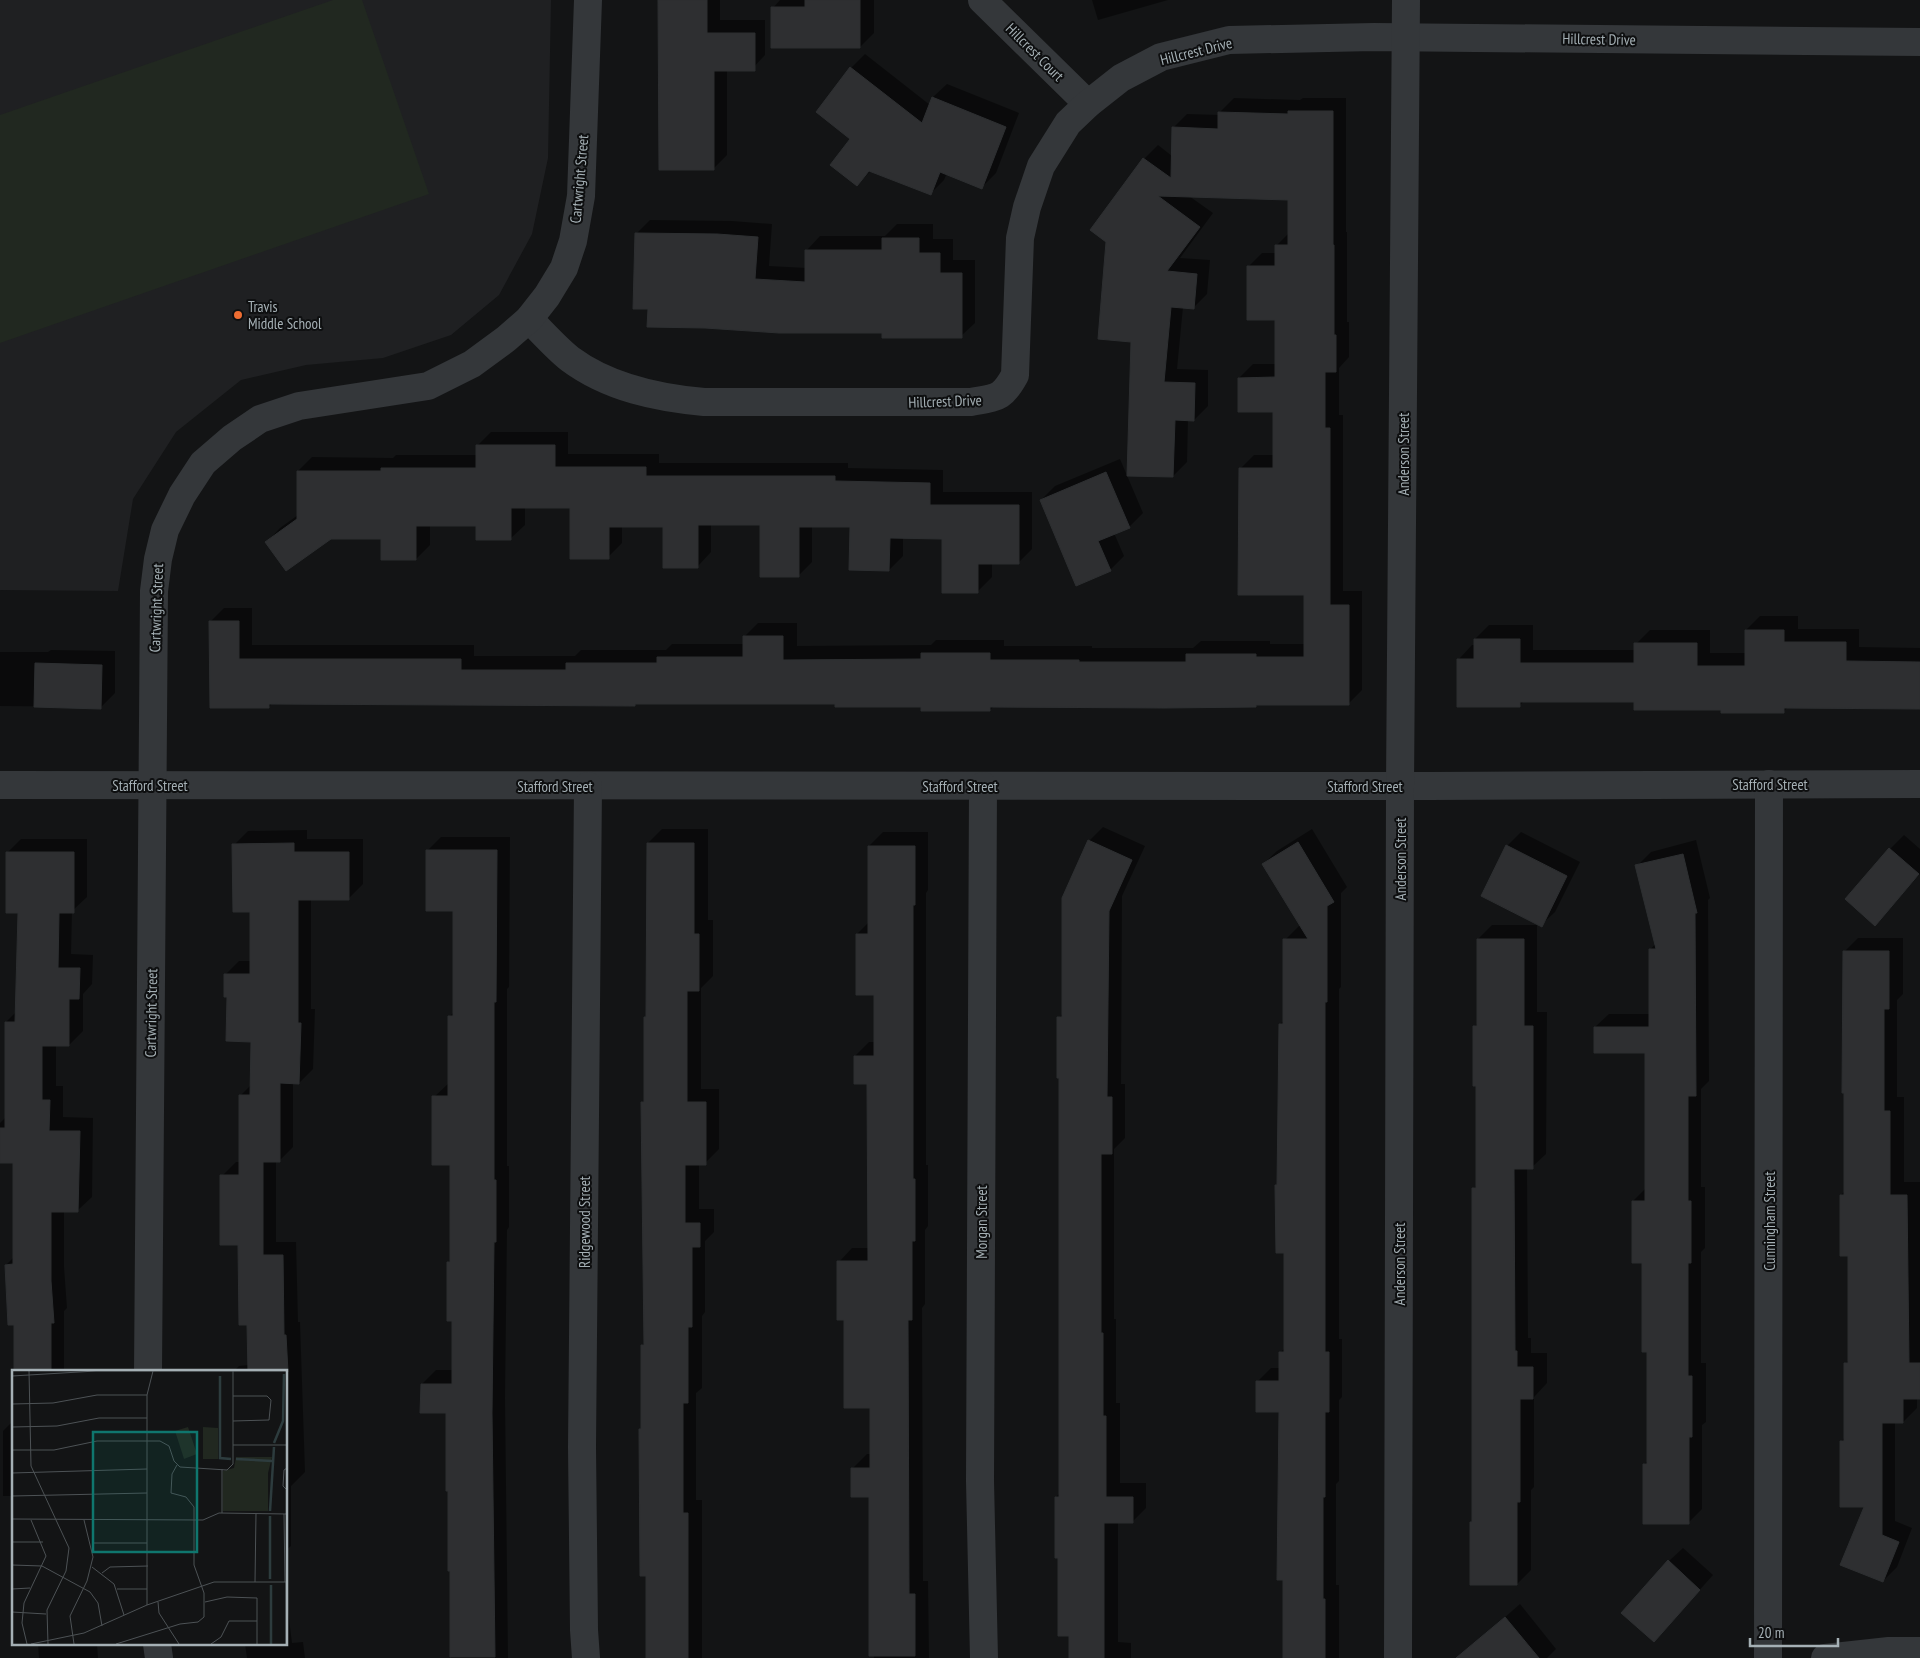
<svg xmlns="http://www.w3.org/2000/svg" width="1920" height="1658" font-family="'PT Sans Narrow',sans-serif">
  <rect width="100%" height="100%" fill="#131415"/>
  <polygon fill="#1f2022" points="0,0 551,0 548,158 532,234 499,295 451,335 383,358 306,365 241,380 176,432 133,499 118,591 0,590"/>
  <polygon fill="#212820" points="333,0 362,0 429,194 0,343 0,115"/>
  <g fill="#0007">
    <polygon points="660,0 720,0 720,20 765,20 765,55 752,69 727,69 727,155 713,169"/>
    <polygon points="780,0 874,0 874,33 860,47 773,8"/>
    <polygon points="1092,0 1168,0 1098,20"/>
    <polygon points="865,54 930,105 933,97 947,84 1019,113 996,173 982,187 947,173 944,180 930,194 871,171 857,184 852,138 851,68"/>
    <polygon points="1234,98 1300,100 1303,98 1346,98 1346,232 1347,232 1347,322 1349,322 1349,357 1339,368 1339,415 1343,415 1343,591 1362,591 1362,690 1348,704 1258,704 1256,706 994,706 990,710 836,702 273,702 269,707 210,622 224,608 252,608 252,645 474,645 474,656 575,656 581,650 666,650 672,644 744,644 744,637 758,623 797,623 797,646 931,645 936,640 1004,640 1004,646 1092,646 1092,648 1193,648 1201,641 1270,641 1270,644 1306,644 1306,594 1240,469 1254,455 1274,455 1275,411 1239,378 1253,364 1276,364 1276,319 1248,267 1262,253 1276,253 1276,246 1289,233 1289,199 1189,196 1213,213 1180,258 1210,260 1207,294 1193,308 1183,307 1177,369 1208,370 1208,406 1194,420 1188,419 1187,462 1173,476 1132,341 1107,241 1092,230 1144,159 1158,145 1172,156 1173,128 1187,114 1220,115 1220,112"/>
    <polygon points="650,220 732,221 772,224 769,266 807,268 807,250 820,236 885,236 897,224 933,224 933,239 953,239 953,260 975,260 975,323 961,336 883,332 649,308 636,234"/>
    <polygon points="491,432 568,432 568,454 659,454 659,463 848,463 848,468 943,470 943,492 1032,492 1032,549 1018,563 992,563 992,577 978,591 943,538 903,537 903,556 889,570 851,525 812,525 812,562 798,576 761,523 711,523 711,552 698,566 664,525 622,525 622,543 608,557 572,507 525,507 525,525 511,538 477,525 430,525 430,545 416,559 382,538 330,538 267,542 280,528 298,515 298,471 312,457 393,458 396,455 477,455 477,446"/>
    <polygon points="1120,459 1143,513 1129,527 1114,533 1124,556 1110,570 1041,500 1055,486"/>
    <polygon points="1760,616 1798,616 1798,629 1859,629 1859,647 1920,648 1920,707 1788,707 1784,711 1722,709 1636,700 1525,700 1519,706 1459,659 1472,645 1475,645 1475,639 1489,625 1533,625 1533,650 1636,650 1636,644 1650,630 1710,630 1710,653 1746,653 1746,630"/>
    <polygon points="51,650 115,651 115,693 101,707 0,706 0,652 48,652"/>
    <polygon points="1103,827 1145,846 1122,896 1121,1084 1125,1084 1125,1138 1114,1149 1114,1319 1116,1319 1116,1403 1120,1403 1120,1483 1146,1483 1146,1508 1132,1522 1118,1522 1118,1642 1131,1643 1131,1658 1070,1658 1071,1635 1059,1557 1056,1497 1060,1493 1060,1076 1059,1018 1063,1013 1089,841"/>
    <polygon points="662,829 708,829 708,920 713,920 713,976 701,988 701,1089 719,1089 719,1149 705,1163 699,1163 699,1209 714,1209 714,1232 705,1241 705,1312 702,1316 702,1388 696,1393 696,1500 702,1500 702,1658 647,1658 647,1575 642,1428 642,1345 645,1343 642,1102 645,1100 645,1018 647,1016 648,843"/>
    <polygon points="1312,829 1347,887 1341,893 1341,987 1339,989 1339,1339 1342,1339 1342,1397 1339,1400 1339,1481 1336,1484 1336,1585 1339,1585 1339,1658 1285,1658 1280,1410 1258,1381 1271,1368 1280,1368 1280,1353 1286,1347 1286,1252 1278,1184 1280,1024 1285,1020 1285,940 1299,926 1301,926 1263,864 1277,851"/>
    <polygon points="307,830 307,839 363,839 363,884 349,898 311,898 311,1009 315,1009 313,1069 299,1083 293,1082 293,1147 279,1161 276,1161 276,1242 296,1242 298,1322 300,1322 305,1472 291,1486 291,1546 286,1550 286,1372 233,1372 239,1366 249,1365 248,1324 239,1243 222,1176 236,1162 240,1162 240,1096 251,1085 252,1041 228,996 225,975 239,961 252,961 252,911 234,845 248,831"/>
    <polygon points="883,832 928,832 928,890 926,893 926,1165 928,1165 928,1226 925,1230 925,1304 922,1308 923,1581 928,1581 929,1658 874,1658 870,1495 853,1468 867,1454 871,1454 871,1407 845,1318 839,1262 852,1248 869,1248 868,1083 855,1056 869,1042 876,1042 876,994 857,934 869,922 869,846"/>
    <polygon points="1521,832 1580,862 1555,912 1541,925 1507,846"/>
    <polygon points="1904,835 1920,849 1920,874 1875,924 1890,849"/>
    <polygon points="441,837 510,837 509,987 507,989 507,1166 509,1166 509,1227 507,1230 505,1398 508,1658 451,1658 451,1570 447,1411 422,1384 436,1370 453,1370 453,1320 448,1263 451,1259 451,1163 434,1097 449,1083 449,1017 455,1011 455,909 427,851"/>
    <polygon points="21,839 87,839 87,897 72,911 71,954 93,955 92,984 83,994 83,1031 69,1045 56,1045 56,1086 63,1086 63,1117 93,1118 92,1197 78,1210 64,1210 64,1267 67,1308 64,1311 64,1372 15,1372 15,1323 6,1265 14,1257 14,1162 0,1162 0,1123 6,1117 6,1022 17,1011 19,911 7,853"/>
    <polygon points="1696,840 1710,898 1708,900 1709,1081 1701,1089 1701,1187 1705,1187 1705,1248 1701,1252 1701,1363 1706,1363 1706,1422 1702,1425 1702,1509 1688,1523 1644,1464 1648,1461 1648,1351 1643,1262 1633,1201 1646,1188 1646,1052 1595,1027 1609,1014 1650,1014 1650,950 1656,943 1637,866 1651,852"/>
    <polygon points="1492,925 1537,925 1537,1012 1547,1012 1546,1154 1532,1167 1527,1167 1528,1338 1531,1338 1531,1353 1547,1353 1547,1383 1534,1397 1534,1487 1531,1490 1531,1570 1517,1584 1472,1522 1474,1520 1474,1188 1477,1185 1477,1085 1475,1026 1478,1023 1478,939"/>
    <polygon points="1858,938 1903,938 1903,994 1897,1000 1897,1097 1904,1097 1904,1182 1920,1182 1920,1397 1917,1397 1917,1408 1903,1422 1895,1422 1895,1521 1912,1528 1897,1567 1883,1581 1866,1506 1841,1442 1845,1437 1845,1364 1849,1360 1849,1254 1841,1195 1845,1191 1844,952"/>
    <polygon points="14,1420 14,1496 3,1496 3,1431"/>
    <polygon points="1683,1548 1713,1575 1654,1641 1669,1561"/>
    <polygon points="286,1594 292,1643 303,1642 305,1658 247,1658 245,1644 286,1644"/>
    <polygon points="1520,1604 1556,1649 1547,1658 1482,1658 1472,1646"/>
    <polygon points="38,1644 97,1644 98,1658 39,1658"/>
  </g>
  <g fill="#2e2f31" stroke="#2d2f31">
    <polygon points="658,0 707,0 707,33 755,33 755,71 714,71 714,170 659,170"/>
    <polygon points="805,0 860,0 860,48 771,48 771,7 805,7"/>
    <polygon points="850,67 922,123 932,97 1006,127 982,189 940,172 931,195 869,171 857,186 830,165 850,139 816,112"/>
    <polygon points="1288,111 1333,111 1333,245 1334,245 1334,335 1336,335 1336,372 1325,372 1325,428 1330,428 1330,605 1349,605 1349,705 1256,705 1256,707 1164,708 990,707 990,711 921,711 921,707 835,707 835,704 635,704 635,706 269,704 269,708 210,708 209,621 239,621 239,659 461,659 461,670 566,670 566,663 657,663 657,657 743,657 743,636 783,636 783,660 921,659 921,653 990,653 990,660 1079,660 1079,662 1186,662 1186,654 1256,654 1256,657 1304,657 1304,595 1238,595 1239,468 1273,468 1273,412 1238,412 1238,378 1275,377 1275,320 1247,320 1247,266 1275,266 1275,245 1288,245 1288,200 1158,196 1200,227 1167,271 1197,274 1194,309 1171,307 1164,382 1195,383 1194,421 1175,420 1173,477 1127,476 1131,342 1098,339 1106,242 1090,230 1143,158 1171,178 1172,127 1218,129 1218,112 1288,114"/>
    <polygon points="635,233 717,234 758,237 755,279 805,282 805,250 882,250 882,238 919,238 919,253 940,253 940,273 962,273 962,338 882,338 882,333 779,333 705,328 647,327 648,309 633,309"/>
    <polygon points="476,445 555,445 555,467 646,467 646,476 835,476 835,481 930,483 930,505 1019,505 1019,564 978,564 978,593 942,593 942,539 890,538 889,571 849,570 850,527 799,527 799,577 760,577 760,525 698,525 698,568 663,568 663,527 609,527 609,559 570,559 570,508 511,508 511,540 476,540 476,526 416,526 416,560 381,560 381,539 331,539 286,571 265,542 297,519 297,471 381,471 381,468 476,468"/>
    <polygon points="1106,472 1130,528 1098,541 1111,571 1076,586 1040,500"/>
    <polygon points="1745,630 1784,630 1784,642 1846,642 1846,661 1920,662 1920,709 1784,708 1784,713 1721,713 1721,710 1634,710 1634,702 1520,702 1520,707 1457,707 1457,659 1474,659 1474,639 1520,639 1520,663 1634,663 1634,643 1697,643 1697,666 1745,666"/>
    <polygon points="35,663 102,665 101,709 34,707"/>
    <polygon points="1088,840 1132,860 1109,911 1107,1097 1112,1097 1112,1154 1101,1154 1101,1333 1103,1333 1103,1416 1106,1416 1106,1497 1133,1497 1133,1523 1104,1523 1104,1658 1069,1658 1069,1636 1058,1636 1058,1558 1055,1558 1055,1497 1059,1497 1059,1078 1057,1078 1057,1017 1062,1017 1062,898"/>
    <polygon points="1298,842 1334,902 1327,906 1327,1002 1325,1002 1325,1352 1329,1352 1329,1412 1325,1412 1325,1497 1323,1497 1323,1599 1325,1599 1325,1658 1283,1658 1283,1580 1277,1580 1279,1412 1256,1412 1256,1381 1279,1381 1279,1352 1284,1352 1284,1253 1276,1253 1275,1185 1277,1185 1279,1024 1283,1024 1283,939 1308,939 1262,864"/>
    <polygon points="294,843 294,852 349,852 349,900 298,900 298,1023 301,1023 299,1084 280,1083 280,1162 263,1162 263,1255 283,1255 284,1335 286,1335 288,1372 248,1372 247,1325 239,1325 238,1245 220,1245 220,1175 239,1175 239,1095 250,1095 251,1042 226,1041 227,997 224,997 224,974 250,974 250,912 233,912 232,844"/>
    <polygon points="647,843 694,843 694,934 699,934 699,991 687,991 687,1102 706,1102 706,1165 685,1165 685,1223 700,1223 700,1247 692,1247 692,1327 688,1327 688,1403 683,1403 683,1513 688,1513 688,1658 646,1658 646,1576 640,1576 639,1429 641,1429 641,1345 644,1345 641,1102 644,1102 644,1017 646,1017"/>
    <polygon points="1506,845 1567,876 1542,927 1481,896"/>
    <polygon points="868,846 915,846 915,905 913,905 913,1179 915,1179 915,1241 912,1241 912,1320 908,1320 909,1594 915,1594 915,1656 869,1656 869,1497 851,1497 851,1468 870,1468 870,1408 844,1408 844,1320 837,1320 837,1261 868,1261 867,1084 854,1084 854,1056 874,1056 874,995 856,995 856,934 868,934"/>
    <polygon points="1889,848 1919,874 1875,926 1845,899"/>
    <polygon points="426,850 497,850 496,1002 494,1002 494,1180 496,1180 496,1242 494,1242 492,1413 495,1657 450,1657 450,1571 448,1571 448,1491 446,1491 446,1413 420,1413 421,1384 452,1384 452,1321 447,1321 447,1262 450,1262 450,1165 432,1165 432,1096 448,1096 448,1016 453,1016 453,911 426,911"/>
    <polygon points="6,852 74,852 74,913 59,913 58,968 80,968 79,999 69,999 69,1046 42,1046 42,1100 50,1100 49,1131 80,1131 78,1212 51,1212 51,1281 54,1323 51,1323 51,1372 14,1372 14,1325 8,1325 5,1265 13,1264 13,1163 0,1163 0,1128 5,1128 5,1022 15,1022 18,913 6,913"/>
    <polygon points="1683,854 1697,913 1695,913 1696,1096 1688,1096 1688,1201 1691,1201 1691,1263 1688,1263 1688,1376 1692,1376 1692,1437 1689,1437 1689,1524 1643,1524 1643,1464 1647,1464 1647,1352 1642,1352 1642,1263 1632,1263 1632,1201 1645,1201 1645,1053 1594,1053 1594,1027 1649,1027 1649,949 1656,949 1635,865"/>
    <polygon points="1477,939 1524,939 1524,1026 1533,1026 1533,1169 1514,1169 1515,1351 1517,1351 1517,1367 1533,1367 1533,1399 1520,1399 1520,1502 1517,1502 1517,1585 1470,1585 1470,1522 1472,1522 1472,1188 1476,1188 1476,1086 1473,1086 1473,1026 1477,1026"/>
    <polygon points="1843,951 1889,951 1889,1009 1884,1009 1884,1111 1890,1111 1890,1195 1907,1195 1909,1363 1920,1363 1920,1399 1903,1399 1903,1423 1882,1423 1882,1535 1899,1542 1883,1582 1840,1565 1864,1507 1840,1507 1840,1441 1844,1441 1844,1363 1848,1363 1848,1256 1840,1256 1840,1195 1844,1195 1844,1093 1842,1093"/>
    <polygon points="1668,1560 1700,1590 1654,1642 1621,1613"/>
    <polygon points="1505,1617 1539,1658 1456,1658"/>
  </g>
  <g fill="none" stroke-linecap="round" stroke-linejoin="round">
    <g stroke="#34373a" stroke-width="28">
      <polyline points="982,0 1088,104"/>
      <path d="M529 319C542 332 556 348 570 359 609 388 658 398 704 402H971C997 397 1002 399 1015 375L1020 238 1027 207 1041 166 1068 123 1088 104 1121 78 1161 57 1229 40 1374 37 1920 42"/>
      <polyline points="0,785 1429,786 1920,784"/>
      <polyline points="983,786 980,1481 984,1658"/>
      <polyline points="148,1372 154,591 158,559 165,530 182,495 203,463 232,438 260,419 299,406 428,386 472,364 506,339 529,319 547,296 564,268 573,241 581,196 588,0"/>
      <polyline points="157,1644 159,1658"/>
      <polyline points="586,1658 584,1630 582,1447 588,786"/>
      <polyline points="1398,1658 1400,786 1406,0"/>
      <polyline points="1768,1658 1769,784"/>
      <polyline points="1825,1658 1889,1651 1920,1651"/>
    </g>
  </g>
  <circle fill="#ee6d32" stroke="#0e0f10" stroke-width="2" cx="238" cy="315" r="5"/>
  <g text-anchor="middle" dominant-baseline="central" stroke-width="4" stroke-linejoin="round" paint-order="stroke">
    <g font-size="15" fill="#a5b0b5" stroke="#0e0f10">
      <text transform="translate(1599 39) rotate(1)">Hillcrest Drive</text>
      <text transform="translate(1196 51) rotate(-14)">Hillcrest Drive</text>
      <text transform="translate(1035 52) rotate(45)">Hillcrest Court</text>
      <text transform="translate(579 179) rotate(-85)">Cartwright Street</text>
      <text transform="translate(945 401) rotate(-2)">Hillcrest Drive</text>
      <text transform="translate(1403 454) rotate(-90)">Anderson Street</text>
      <text transform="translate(156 608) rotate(-88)">Cartwright Street</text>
      <text x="1770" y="784">Stafford Street</text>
      <text x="150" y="785">Stafford Street</text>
      <text x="555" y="786">Stafford Street</text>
      <text x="960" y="786">Stafford Street</text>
      <text x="1365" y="786">Stafford Street</text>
      <text transform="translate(1400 859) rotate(-90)">Anderson Street</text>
      <text transform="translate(151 1013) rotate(-89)">Cartwright Street</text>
      <text transform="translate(1769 1221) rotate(-90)">Cunningham Street</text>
      <text transform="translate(584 1222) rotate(-90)">Ridgewood Street</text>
      <text transform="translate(981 1222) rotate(-90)">Morgan Street</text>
      <text transform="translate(1399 1264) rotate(-90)">Anderson Street</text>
    </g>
    <g font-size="15" fill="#a5b0b5" stroke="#0e0f10" text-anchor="start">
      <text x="248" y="306">Travis<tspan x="248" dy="17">Middle School</tspan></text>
    </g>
  </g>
  <g transform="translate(12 1370)">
    <rect width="275" height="275" fill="#131415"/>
    <path d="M176 57 185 84 172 89 163 61ZM191 57 206 58V89H191ZM224 87H260L256 103V141H211V101L222 98Z" fill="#212820"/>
    <path fill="none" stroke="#2d3c3e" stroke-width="2.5" d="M208 6V88L219 89M262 73 271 51 272 4M224 89 260 91M258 141 262 77M258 146V209M259 215V274"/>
    <path fill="none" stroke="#4d5255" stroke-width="1" d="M17 1 19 96 57 178 54 201 35 240 36 274M0 6 84 1H275M221 26H255L259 30 257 50 221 51M0 34 41 33 85 25H135M0 57 45 56 87 48H135M221 75H275M0 80H42L85 71H148L157 76 162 91 168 97 215 100 221 94V1M275 98 272 100 271 116 275 120M210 99V143M0 103 135 99M0 126 135 123M272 144 273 212M0 149 191 150 207 143 275 144M0 172H31M80 173H135M0 195 30 196 78 222 86 233 90 256M80 197 102 214 112 245M90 203 98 197 136 196M243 212 244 143M0 219 18 218M105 219H135M146 232 147 243 167 274M193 232 215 227 245 228V274M135 235V25L141 1M0 242 34 244M15 274 10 253 12 233 34 186 19 150M19 274 72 263 135 235 202 212H275M62 274 58 246 75 211 81 187 72 150M104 274 168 254 186 252 192 247V223L182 195V137L174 127 159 123 160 104 165 95M199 274 209 267 217 251H245M274 274V212"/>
    <path fill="#0f766e" fill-opacity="0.15" stroke="#0f766e" stroke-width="2.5" d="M81 62H185V182H81Z"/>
    <rect width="275" height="275" fill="none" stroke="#a5b0b5" stroke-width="2.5"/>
  </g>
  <path d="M1750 1638v8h88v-8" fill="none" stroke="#a5b0b5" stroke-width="2.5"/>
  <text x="1758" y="1638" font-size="15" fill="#a5b0b5" stroke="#0e0f10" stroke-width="4" paint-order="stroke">20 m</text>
</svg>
